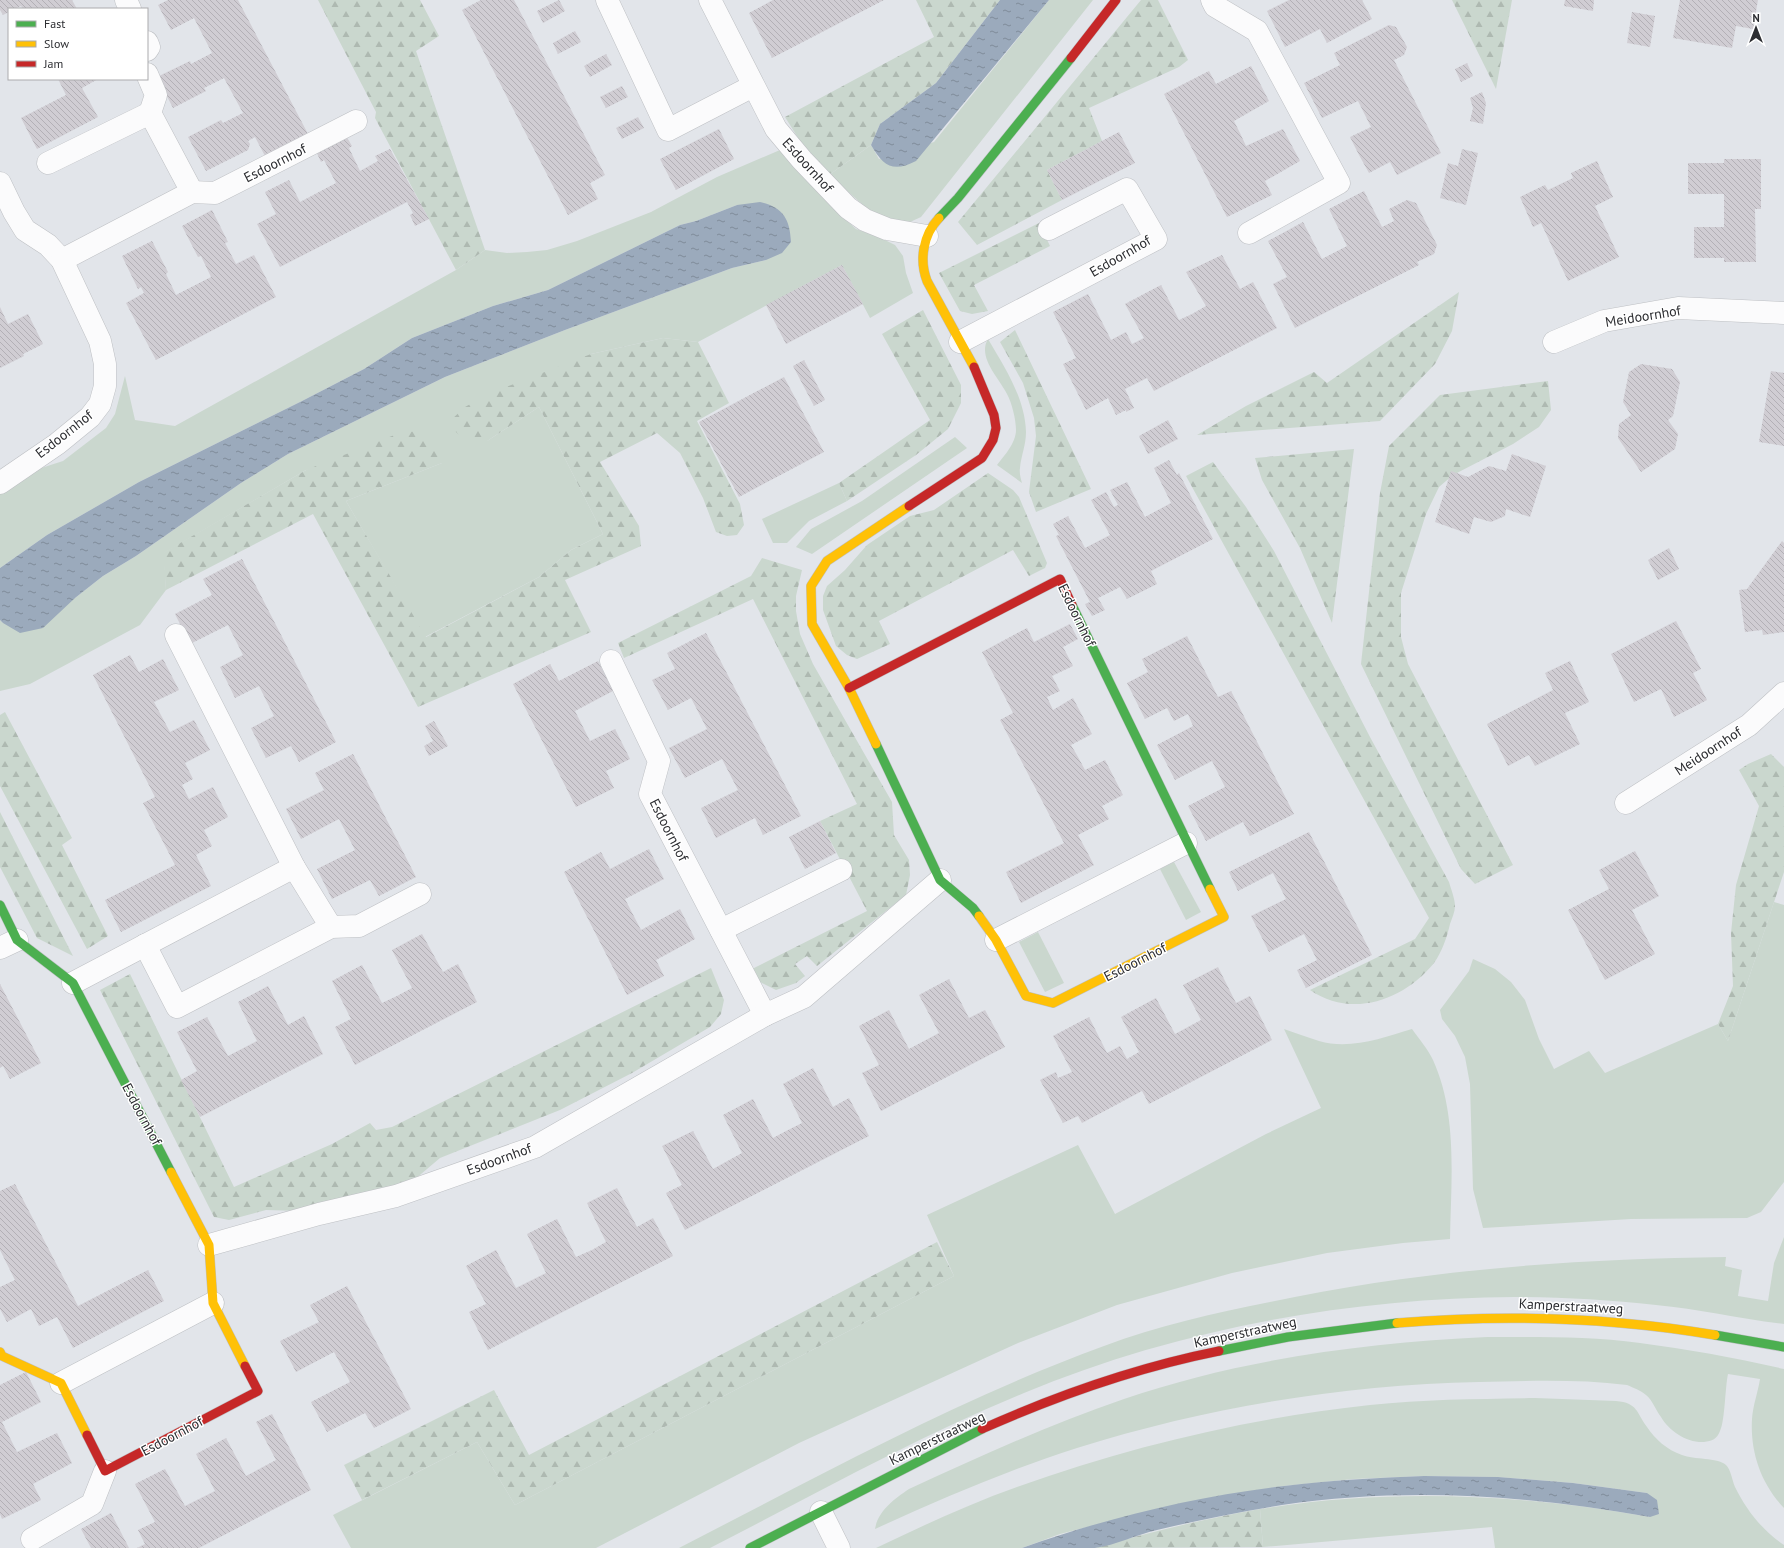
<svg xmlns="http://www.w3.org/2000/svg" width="1784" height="1548" font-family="'PT Sans',sans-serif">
  <defs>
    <pattern id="forest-firs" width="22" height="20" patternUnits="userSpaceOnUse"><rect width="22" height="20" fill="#cad7ce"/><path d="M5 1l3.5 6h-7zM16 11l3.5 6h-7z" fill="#aeb9b1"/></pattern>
    <pattern id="water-ripples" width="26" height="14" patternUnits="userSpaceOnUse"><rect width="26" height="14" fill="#9baabc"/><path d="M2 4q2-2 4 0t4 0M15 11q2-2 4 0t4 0" fill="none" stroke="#7f8b99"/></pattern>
    <pattern id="building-back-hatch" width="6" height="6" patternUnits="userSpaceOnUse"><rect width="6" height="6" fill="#d0cdd3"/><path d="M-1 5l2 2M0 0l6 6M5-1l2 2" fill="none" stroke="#b3b0b6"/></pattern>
  </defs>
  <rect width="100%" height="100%" fill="#e2e5ea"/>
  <g fill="#cad7ce">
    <polygon points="1049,0 1093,0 921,217 910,222 899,221 871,212 829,175 871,145 879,159 934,142"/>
    <polygon points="780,150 834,209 856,229 879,237 895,245 903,256 906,273 913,293 870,318 842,265 698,342 663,338 591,354 487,441 539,407 603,534 571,550 539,577 425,637 346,501 442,463 306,470 164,553 166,590 140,625 30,684 0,691 0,620 3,623 75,598 103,576 136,556 241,483 288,454 445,377 565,330 732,268 766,260 737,205 696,221 680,225 548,290 493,306 412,338 364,369 302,401 139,482 47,535 0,568 0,494 32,471 63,461 106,428 115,414 125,376 135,420 175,426 456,270 485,250 507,253 527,252 547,250 577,241 651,212 717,177"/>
    <path d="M988 339C1005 368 1025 398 1026 432 1026 445 1021 456 1020 468 1019 473 1021 479 1022 483L997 465C1004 456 1016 443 1016 430 1016 420 1012 403 1007 394 999 378 977 357 988 339Z"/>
    <polygon points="955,437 967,448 812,554 796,547 811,529 862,501"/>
    <polygon points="839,483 847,501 809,521 787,543 773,543 762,519"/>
    <polygon points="1174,862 1201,912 1186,920 1160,869"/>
    <polygon points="1774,902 1784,905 1784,1182 1761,1212 1747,1218 1631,1219 1483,1228 1473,1189 1470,1084 1465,1057 1455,1036 1442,1019 1440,1010 1469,971 1473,959 1495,969 1511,982 1525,1000 1539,1039 1554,1069 1589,1051 1605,1073 1718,1024 1728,1041"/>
    <polygon points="1038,932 1064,983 1045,992 1019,942"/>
    <path d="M1284 1029C1295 1033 1307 1037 1319 1041 1350 1050 1382 1038 1412 1029 1419 1039 1428 1049 1433 1060 1458 1115 1451 1181 1450 1239L1403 1243 1327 1253 1232 1273 1117 1305 1018 1343 799 1443 596 1548H351L333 1515 477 1442 515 1505 954 1276 927 1215 1078 1145 1115 1214 1266 1134 1321 1108Z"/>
    <path d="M1784 1237V1324C1741 1319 1699 1309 1656 1305 1609 1300 1561 1297 1515 1297 1348 1298 1178 1329 1024 1393 916 1437 814 1495 710 1548H679C819 1476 956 1400 1104 1346 1157 1326 1214 1313 1270 1302 1422 1270 1570 1259 1726 1257L1725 1266 1742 1270 1738 1296 1768 1301 1774 1263Z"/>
    <path d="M1487 1337C1538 1337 1589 1336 1640 1343 1688 1349 1736 1358 1784 1369V1508C1761 1484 1750 1452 1752 1419 1753 1405 1758 1392 1760 1379L1728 1374C1725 1388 1725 1421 1720 1431 1717 1439 1712 1441 1704 1442 1687 1443 1669 1431 1661 1417 1655 1409 1653 1401 1646 1395 1640 1390 1634 1388 1627 1385 1578 1379 1528 1381 1479 1382 1344 1385 1207 1407 1077 1448 1008 1470 941 1499 875 1529 878 1511 894 1499 909 1489 979 1457 1050 1424 1124 1399 1241 1359 1364 1343 1487 1337Z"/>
    <path d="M1535 1398 1616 1401C1638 1403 1636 1412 1647 1427 1655 1439 1667 1450 1682 1455 1694 1460 1717 1457 1726 1465 1731 1470 1732 1480 1735 1487 1747 1511 1762 1530 1784 1545V1548H1495L1492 1527 1263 1547 1260 1509C1392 1488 1519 1494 1650 1517L1647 1493 1573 1483 1498 1477 1424 1476 1354 1479 1284 1486 1214 1497 1146 1512 1060 1534 1022 1548H876C922 1526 969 1504 1017 1487 1131 1446 1250 1418 1370 1405 1425 1399 1480 1399 1535 1398Z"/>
  </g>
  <g fill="url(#forest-firs)">
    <polygon points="318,0 420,0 439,36 416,51 485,250 456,270 375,118 376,112"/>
    <polygon points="916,0 1000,0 936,83 880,124 871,145 829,175 800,141 785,117 934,37"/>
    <polygon points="1141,0 1158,0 1188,60 1179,67 1089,108 1102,141 1047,170 1062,200 977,245 958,222"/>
    <polygon points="1452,0 1512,0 1496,89"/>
    <polygon points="1039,223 1050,246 974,285 988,311 972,314 960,311 939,273"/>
    <polygon points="1459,292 1452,331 1435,364 1380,421 1197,435 1246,406 1314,372 1327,383"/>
    <polygon points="923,310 961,385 961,403 948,429 916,455 847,501 839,483 930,420 882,334"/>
    <polygon points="1015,330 1091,489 1036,512 1029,492 1036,436 1034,418 1023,383 1000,342"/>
    <polygon points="663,338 698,342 729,403 697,421 740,504 744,525 737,535 727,536 716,532 703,498 680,453 657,433 600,462 639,526 641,546 565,580 591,632 418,707 313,514 166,590 163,553 306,470 402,432 425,431 442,463 346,501 426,637 539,577 571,550 603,534 539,407 487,441 465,441 456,432 451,420 465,407 488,394 591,354"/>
    <polygon points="1548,381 1551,410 1539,427 1513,444 1453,475 1439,487 1426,514 1401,593 1401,637 1408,664 1513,865 1475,884 1461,869 1361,664 1380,493 1389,446 1440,395"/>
    <polygon points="1354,449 1332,623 1300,548 1262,480 1255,458"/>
    <path d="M1213 462 1246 507 1274 551 1370 737 1449 882C1451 889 1455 899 1455 906 1455 912 1452 918 1450 924 1447 937 1442 952 1434 963 1404 1000 1352 1019 1310 990L1415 939 1429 918 1186 476Z"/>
    <polygon points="988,473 1013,490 1019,497 1047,563 1045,568 1029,576 1013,550 879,621 890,644 857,659 847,655 836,646 823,610 823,596 827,586 845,570 867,545 910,516 934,510"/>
    <polygon points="762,558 802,570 796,596 796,611 800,634 813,664 892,802 894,835 909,860 910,875 906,895 817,966 807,956 795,964 805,976 796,983 776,990 758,981 752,969 867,911 820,821 857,804 753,599 624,658 618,643 751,576"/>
    <polygon points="5,712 72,838 62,845 108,936 87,949 0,786 0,715"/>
    <polygon points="1771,754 1784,767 1784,872 1728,1041 1718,1024 1733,986 1731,933 1736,885 1759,806 1739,770 1748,764"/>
    <polygon points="0,812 73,956 37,938 0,867"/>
    <polygon points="711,968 724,1000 721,1014 710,1027 632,1073 560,1110 440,1158 414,1180 299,1211 266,1210 229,1220 214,1217 100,990 130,974 234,1187 332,1144 370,1123 376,1130 392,1127"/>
    <polygon points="937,1242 954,1276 515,1505 477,1442 362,1500 344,1465 494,1390 529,1455"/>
    <path d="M1260 1509 1263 1547 1095 1548C1150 1532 1204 1519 1260 1509Z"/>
  </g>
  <g fill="url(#water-ripples)">
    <path d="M1000 0H1049L916 161C893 173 883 166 871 145L880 124 936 83Z"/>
    <path d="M760 202C783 207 790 219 791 242L782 253 766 260 732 268 565 330 445 377 288 454 241 483 136 556 103 576 75 598 43 628 20 633 3 623 0 620V568L47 535 139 482 302 401 364 369 412 338 493 306 548 290 680 225 696 221 737 205Z"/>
    <path d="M1424 1476 1498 1477 1573 1483 1647 1493 1657 1500 1659 1514 1650 1517C1528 1495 1405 1487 1282 1505 1240 1512 1198 1520 1157 1530 1136 1535 1116 1545 1095 1548 1073 1548 1045 1548 1022 1548 1106 1518 1196 1496 1284 1486 1331 1480 1377 1478 1424 1476Z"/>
  </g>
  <g fill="url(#building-back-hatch)">
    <polygon points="0,0 72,0 77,9 23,9 21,6 14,9 9,9 9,12 3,15 0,10"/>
    <polygon points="168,0 238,0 308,134 265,156 255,137 248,141 250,144 248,150 206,171 188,137 221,120 223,123 243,113 224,78 204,88 206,91 173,108 157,77 190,61 191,64 212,53 194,18 171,30 158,5"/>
    <polygon points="481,0 514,0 605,175 590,183 598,199 568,215 462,10"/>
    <polygon points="559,0 565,11 543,23 537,11"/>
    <polygon points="773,0 884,0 772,58 749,13"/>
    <polygon points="1289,0 1362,0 1372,19 1327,43 1320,29 1285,47 1267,11"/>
    <polygon points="1565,0 1594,0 1593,11 1564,6"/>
    <polygon points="1680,0 1758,0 1753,29 1736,26 1732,48 1673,38"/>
    <polygon points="1632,12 1655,16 1650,47 1627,43"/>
    <polygon points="1389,25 1396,27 1407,47 1404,55 1394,60 1441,153 1397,175 1390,162 1369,173 1359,155 1350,137 1371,127 1358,101 1322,118 1304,83 1340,65 1334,53"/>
    <polygon points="575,31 581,42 558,54 553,43"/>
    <polygon points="606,54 612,65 590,77 584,66"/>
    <polygon points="1467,63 1473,76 1461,82 1455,69"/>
    <polygon points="1251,66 1269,101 1234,121 1240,133 1246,146 1283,129 1300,161 1265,181 1272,195 1227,217 1164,94 1209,71 1216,84"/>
    <polygon points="58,79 98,79 82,88 98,117 37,149 21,118 66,95"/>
    <polygon points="622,86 628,97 606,108 600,97"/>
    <polygon points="1482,92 1486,103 1483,124 1470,121 1473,108 1470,98"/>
    <polygon points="638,117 644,128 622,139 616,128"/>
    <polygon points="719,129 734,159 676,190 660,159"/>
    <polygon points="1119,132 1135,163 1062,200 1047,170"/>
    <polygon points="345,134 352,146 349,148 360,171 378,161 375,156 390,149 429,219 415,226 410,215 413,213 407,202 280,267 257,224 276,214 265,192 289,180 300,202 336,183 324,160 321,162 315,149"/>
    <polygon points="1462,149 1478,153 1466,205 1440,198 1448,163 1458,166"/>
    <polygon points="1724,159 1761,159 1761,209 1755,209 1756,262 1724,262 1724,258 1694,258 1694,227 1724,227 1724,194 1688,194 1688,163 1724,163"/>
    <polygon points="1597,161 1613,197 1595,206 1619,257 1568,281 1541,223 1533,227 1520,197 1545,185 1548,190 1573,178 1571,173"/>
    <polygon points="1364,191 1382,227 1394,221 1389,209 1407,200 1416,203 1437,245 1434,254 1417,262 1419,265 1295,328 1273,284 1287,277 1268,241 1303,222 1322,259 1347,246 1329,209"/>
    <polygon points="212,210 228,242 225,243 236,264 254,255 276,297 156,360 126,303 144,293 141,287 138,289 122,256 152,241 168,272 166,274 176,295 211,277 201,256 198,257 182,226"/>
    <polygon points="1222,255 1240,289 1253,282 1277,328 1154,391 1147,378 1125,389 1134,408 1126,412 1126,410 1116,415 1108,398 1086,410 1063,364 1076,358 1053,312 1088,294 1111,340 1126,332 1132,344 1144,338 1125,304 1161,285 1179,320 1192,314 1206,306 1186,272"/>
    <polygon points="842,265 863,304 786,344 766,305"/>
    <polygon points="0,307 8,324 28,314 43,344 23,354 24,356 0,368"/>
    <polygon points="804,360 825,400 814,406 793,366"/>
    <polygon points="1641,364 1672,369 1680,382 1673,416 1668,420 1678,434 1675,449 1641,472 1618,438 1619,424 1631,415 1623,402 1629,372"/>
    <polygon points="1771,371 1784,373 1784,446 1759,442"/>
    <polygon points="784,377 824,452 739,497 699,422"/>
    <polygon points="1168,420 1178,439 1148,454 1139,436"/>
    <polygon points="1512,454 1546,466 1530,517 1506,509 1505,516 1491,522 1474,517 1469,534 1435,522 1451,471 1468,477 1489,466 1506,471"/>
    <polygon points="1169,460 1177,475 1179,473 1213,539 1151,571 1157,584 1127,599 1120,587 1098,598 1105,610 1092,616 1085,604 1090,602 1056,536 1059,535 1053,524 1068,516 1085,548 1110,535 1091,500 1106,492 1114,507 1118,505 1110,490 1127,482 1145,517 1171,503 1154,468"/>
    <polygon points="1782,541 1784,543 1784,632 1763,635 1762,630 1745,632 1739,590 1747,589"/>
    <polygon points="1669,548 1679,569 1658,580 1648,560"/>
    <polygon points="242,559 336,742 299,762 291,746 266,758 251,728 274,716 259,686 235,698 220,667 243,655 228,625 190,644 175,614 212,595 203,579"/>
    <polygon points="1676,621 1701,669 1693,673 1707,700 1674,717 1661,689 1634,702 1611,654"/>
    <polygon points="1070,624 1078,639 1063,647 1073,666 1052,676 1060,691 1047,697 1053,710 1073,698 1092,734 1071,745 1078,757 1085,770 1105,760 1123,795 1102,806 1109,819 1078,835 1094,865 1021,903 1006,872 1064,843 1000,720 1013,713 982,652 1027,628 1034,642"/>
    <polygon points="706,633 801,816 763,835 755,818 716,838 701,808 738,790 722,759 685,778 669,748 707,729 691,698 668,710 652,680 675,669 667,653"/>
    <polygon points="1187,636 1218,697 1231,691 1294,814 1250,836 1243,822 1206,841 1188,806 1225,787 1212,761 1175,780 1157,745 1193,726 1188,714 1174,721 1167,708 1145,719 1127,683 1148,672 1142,659"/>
    <polygon points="130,655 139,672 163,659 179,690 154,702 170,732 194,720 210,750 185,763 193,779 182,785 189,799 213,787 228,817 204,830 212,846 196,855 211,886 121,932 105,900 175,865 143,803 155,797 93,675"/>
    <polygon points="598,661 613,691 575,711 590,741 615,729 630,759 606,771 614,788 576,807 513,684 550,664 559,681"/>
    <polygon points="1570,661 1589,702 1565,713 1580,744 1535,766 1529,755 1508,766 1487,724 1553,690 1545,673"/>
    <polygon points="434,721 448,746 429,756 424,746 433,741 425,726"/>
    <polygon points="353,754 416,877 379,896 370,880 332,899 317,869 355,850 339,819 301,839 286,809 324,790 315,773"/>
    <polygon points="820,821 836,853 805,869 789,837"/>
    <polygon points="1309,832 1372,955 1306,988 1297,970 1317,960 1304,934 1269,952 1251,916 1286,899 1273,873 1238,891 1229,872"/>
    <polygon points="649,849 664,879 625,899 641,930 680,909 695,939 656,960 664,976 627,995 564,872 601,852 610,869"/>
    <polygon points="1635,851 1659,896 1632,910 1655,954 1605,980 1568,910 1609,889 1599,870"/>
    <polygon points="422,934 443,972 458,964 477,1002 355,1065 335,1027 351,1019 332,981 362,965 382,1003 397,996 412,988 392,950"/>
    <polygon points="1218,967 1236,1003 1250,996 1272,1040 1149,1104 1142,1091 1082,1123 1078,1116 1063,1123 1040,1080 1056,1072 1058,1078 1072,1072 1053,1036 1089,1017 1107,1053 1120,1046 1127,1059 1139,1052 1121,1017 1156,998 1175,1034 1201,1020 1183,985"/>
    <polygon points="949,979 969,1018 985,1010 1005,1047 881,1111 862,1073 879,1065 859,1026 889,1010 909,1049 939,1033 919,995"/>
    <polygon points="0,984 41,1063 10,1079 3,1066 0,1068"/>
    <polygon points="268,986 288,1025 304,1016 323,1054 200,1117 181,1080 197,1071 177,1032 207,1017 228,1056 257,1041 238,1002"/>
    <polygon points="813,1068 833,1107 849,1098 869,1136 685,1230 666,1193 682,1185 662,1146 693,1131 713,1169 742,1153 723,1115 753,1099 773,1138 788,1130 802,1123 783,1084"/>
    <polygon points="15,1184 78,1306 148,1270 164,1301 73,1348 57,1317 39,1326 31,1309 7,1322 0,1309 0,1287 15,1280 0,1250 0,1191"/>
    <polygon points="617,1188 637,1227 653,1218 673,1256 488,1350 469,1312 486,1304 466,1266 496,1250 516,1288 546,1273 527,1234 557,1219 576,1257 592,1250 606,1242 587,1203"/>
    <polygon points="347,1286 411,1409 374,1428 365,1413 327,1432 311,1402 350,1382 334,1352 296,1372 280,1341 319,1322 310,1305"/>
    <polygon points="26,1372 41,1402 2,1422 17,1452 57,1433 72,1463 33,1484 41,1500 2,1519 0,1514 0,1385"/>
    <polygon points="272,1414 311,1490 199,1548 137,1548 145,1544 138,1530 155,1522 135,1484 165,1469 185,1506 215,1491 196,1454 226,1438 246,1476 276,1460 256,1422"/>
    <polygon points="111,1513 129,1548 91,1548 81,1529"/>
  </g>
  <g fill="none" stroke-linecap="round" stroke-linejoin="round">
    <g stroke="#bec0c4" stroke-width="23">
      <polyline id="lane" points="821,1512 839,1548"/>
    </g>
    <g stroke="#bec0c4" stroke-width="23">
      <g id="street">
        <polyline points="126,0 130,9"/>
        <polyline points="607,0 668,130 753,86"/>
        <polyline points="710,0 776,129 802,160 848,208 865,220 887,229 927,236"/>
        <polyline points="1212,0 1215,6 1257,31 1339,183 1249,233"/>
        <polyline points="147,42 149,47 147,50"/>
        <polyline points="147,74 156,95 150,113 192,192"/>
        <polyline points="48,163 150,113"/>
        <polyline points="0,183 14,212 25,230 48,245 62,260 100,341 105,364 105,386 100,404 90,417 57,444 0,483"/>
        <polyline points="62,260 192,192 215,193 356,121"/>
        <polyline points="960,342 1156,239 1127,189 1049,229"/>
        <polyline points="1554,342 1604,321 1678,308 1784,313"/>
        <polyline points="176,635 294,867"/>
        <polyline points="611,661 659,761 650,794 765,1015"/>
        <polyline points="1626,803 1749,725 1784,693"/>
        <polyline points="721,930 841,870"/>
        <polyline points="996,940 1186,843"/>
        <polyline points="145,945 177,1007 331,927 359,926 420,894"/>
        <polyline points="0,948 17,940"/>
        <polyline points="73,983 294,867 331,927"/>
        <polyline points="209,1245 319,1214 396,1196 535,1147 765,1015 804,997 940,880"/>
        <polyline points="61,1383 213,1303"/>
        <polyline points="32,1539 92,1504 105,1471"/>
      </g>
    </g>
    <g stroke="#bec0c4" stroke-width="10">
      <g id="fast">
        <polyline points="939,218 958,198 1071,58"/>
        <polyline points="1072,605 1210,889"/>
        <polyline points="876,744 940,880 973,908 979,916"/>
        <polyline points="0,905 17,940 73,983 171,1172"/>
        <polyline points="1715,1335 1784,1347"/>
        <polyline points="1219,1351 1288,1337 1397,1323"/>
        <polyline points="750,1548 982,1429"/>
      </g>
    </g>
    <g stroke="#bec0c4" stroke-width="10">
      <g id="slow">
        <path d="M939 218C923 235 919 260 927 281L974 367"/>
        <polyline points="876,744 849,688 812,624 811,586 827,561 909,506"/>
        <polyline points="979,916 996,940 1026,996 1053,1003 1224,917 1210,889"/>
        <polyline points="171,1172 209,1245 213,1303 245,1366"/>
        <path d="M1397 1323C1504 1314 1609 1317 1715 1335"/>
        <polyline points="0,1352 2,1356 61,1383 87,1435"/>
      </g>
    </g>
    <g stroke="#bec0c4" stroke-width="10">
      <g id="jam">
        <polyline points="1071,58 1116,0"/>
        <polyline points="909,506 982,458 993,440 996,428 994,415 974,367"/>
        <polyline points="849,688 1060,579 1072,605"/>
        <path d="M982 1429C1056 1396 1139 1367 1219 1351"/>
        <polyline points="87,1435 105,1471 258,1391 245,1366"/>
      </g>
    </g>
    <use href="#lane" stroke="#fbfbfc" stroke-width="22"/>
    <use href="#street" stroke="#fbfbfc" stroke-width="22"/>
    <use href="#fast" stroke="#4caf50" stroke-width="9"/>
    <use href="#slow" stroke="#ffc107" stroke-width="9"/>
    <use href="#jam" stroke="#c62828" stroke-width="9"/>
  </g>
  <g text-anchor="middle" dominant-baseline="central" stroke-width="3" stroke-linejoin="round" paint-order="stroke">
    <g font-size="14" fill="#2c2d31" stroke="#fff">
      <text transform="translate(275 163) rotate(-27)">Esdoornhof</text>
      <text transform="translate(808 165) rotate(48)">Esdoornhof</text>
      <text transform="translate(1120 256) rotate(-30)">Esdoornhof</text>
      <text transform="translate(1643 316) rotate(-9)">Meidoornhof</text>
      <text transform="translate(64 434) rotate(-38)">Esdoornhof</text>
      <text transform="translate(1077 615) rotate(64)">Esdoornhof</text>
      <text transform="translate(1708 751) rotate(-33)">Meidoornhof</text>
      <text transform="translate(669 830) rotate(63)">Esdoornhof</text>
      <text transform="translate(1135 962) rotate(-27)">Esdoornhof</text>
      <text transform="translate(142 1114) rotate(62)">Esdoornhof</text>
      <text transform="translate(499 1159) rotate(-20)">Esdoornhof</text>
      <text transform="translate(1571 1306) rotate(3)">Kamperstraatweg</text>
      <text transform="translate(1245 1332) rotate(-12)">Kamperstraatweg</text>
      <text transform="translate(172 1436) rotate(-28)">Esdoornhof</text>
      <text transform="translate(937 1438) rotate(-26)">Kamperstraatweg</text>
    </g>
  </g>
  <rect x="8" y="8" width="140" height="72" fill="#ffffff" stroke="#ababad"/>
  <rect x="16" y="21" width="20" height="6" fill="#4caf50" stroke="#ababad"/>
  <text x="44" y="28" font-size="12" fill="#2c2d31">Fast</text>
  <rect x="16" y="41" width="20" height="6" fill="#ffc107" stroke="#ababad"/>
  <text x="44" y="48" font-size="12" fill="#2c2d31">Slow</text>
  <rect x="16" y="61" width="20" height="6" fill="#c62828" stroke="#ababad"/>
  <text x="44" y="68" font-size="12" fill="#2c2d31">Jam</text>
  <g transform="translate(1756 28)" stroke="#ffffff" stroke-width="3" paint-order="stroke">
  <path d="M0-3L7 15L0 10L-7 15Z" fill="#2c2d31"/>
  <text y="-6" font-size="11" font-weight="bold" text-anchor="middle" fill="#2c2d31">N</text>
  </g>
</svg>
